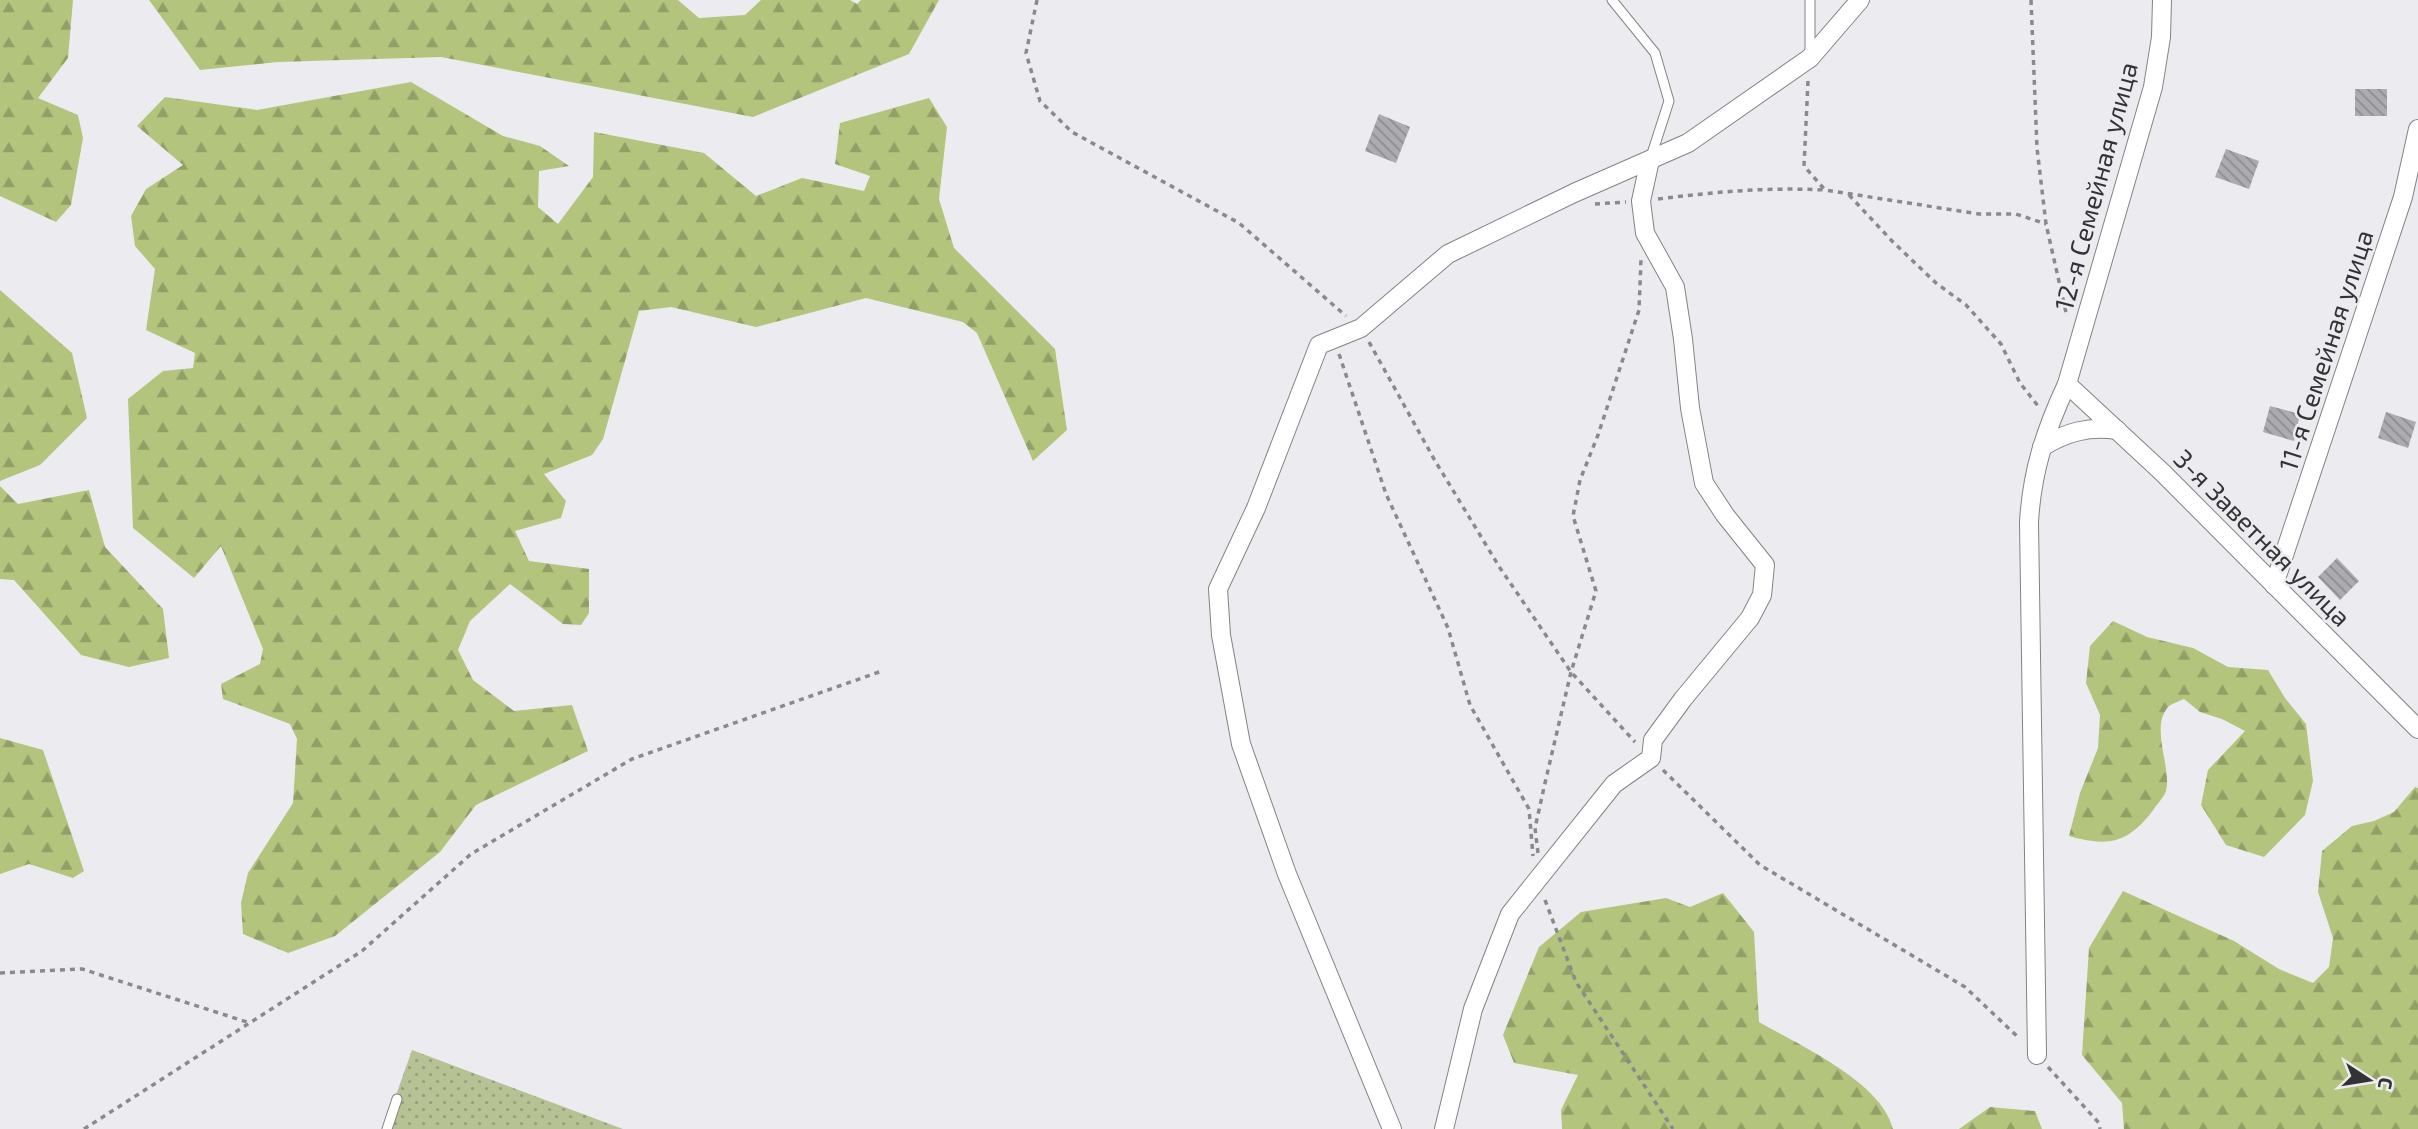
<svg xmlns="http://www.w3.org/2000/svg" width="2418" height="1129" font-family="'Exo 2',sans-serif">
  <defs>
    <pattern id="grass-dots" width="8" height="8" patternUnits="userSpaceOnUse" patternTransform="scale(1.75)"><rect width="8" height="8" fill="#b6c294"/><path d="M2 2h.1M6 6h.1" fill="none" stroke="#959e7a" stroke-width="1.8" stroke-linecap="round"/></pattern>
    <pattern id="forest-firs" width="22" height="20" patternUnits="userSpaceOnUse" patternTransform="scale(1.75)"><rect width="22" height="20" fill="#b3c47d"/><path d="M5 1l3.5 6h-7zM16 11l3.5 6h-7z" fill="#92a067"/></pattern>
    <pattern id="building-back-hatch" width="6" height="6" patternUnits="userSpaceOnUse" patternTransform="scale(1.75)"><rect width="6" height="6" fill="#acacb0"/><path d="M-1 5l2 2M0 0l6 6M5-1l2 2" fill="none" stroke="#8d8d90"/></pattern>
  </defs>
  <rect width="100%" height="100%" fill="#ececf0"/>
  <polygon fill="url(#grass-dots)" points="412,1050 623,1129 384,1129"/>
  <g fill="url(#forest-firs)">
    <polygon points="0,0 73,0 68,58 38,98 78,115 83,138 71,205 56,222 0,196"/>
    <polygon points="149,0 678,0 699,18 745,15 761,0 850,0 857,4 861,0 939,0 909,54 753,117 441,57 278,62 200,70"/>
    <polygon points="411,82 503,136 540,146 569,166 539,171 538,207 558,224 593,177 594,132 704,153 756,196 802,178 864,191 870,176 835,164 840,123 929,98 947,127 939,199 954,248 1055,349 1067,430 1033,461 977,333 963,322 866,298 756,327 671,307 639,311 603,439 592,455 544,474 566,501 561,518 515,531 529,561 589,569 589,613 581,625 563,624 510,584 470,621 458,650 473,680 514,711 572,705 588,751 476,805 440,852 335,936 288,953 243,934 241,903 248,873 293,803 297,739 290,724 223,699 221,684 260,664 263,649 221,546 194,578 133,528 128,399 163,371 193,368 195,353 146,330 155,269 135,246 131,216 146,189 183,165 137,126 165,97 257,110"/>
    <polygon points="0,290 72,353 87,418 40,465 0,481"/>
    <polygon points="0,486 18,504 89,490 105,547 163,609 169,658 129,667 81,655 14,580 0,579"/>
    <path d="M2113 621 2147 637 2193 648 2228 667 2268 670 2285 698 2306 724 2313 781 2305 815 2264 857 2226 845 2201 805 2208 770 2245 731 2222 719 2200 712 2184 699C2180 701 2173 703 2169 706 2149 727 2172 766 2166 791 2164 797 2157 804 2154 809 2128 844 2108 847 2069 836L2080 793 2098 748 2100 715 2086 683 2090 646Z"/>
    <polygon points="0,738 43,750 84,871 73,878 29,864 0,874"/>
    <polygon points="2415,787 2418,788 2418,1129 2124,1129 2122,1103 2082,1055 2089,948 2123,891 2234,941 2279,969 2313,983 2329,967 2333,938 2318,892 2322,851 2352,826 2374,821 2394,812"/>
    <path d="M1723 893 1754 932 1759 1022C1799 1045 1882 1082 1893 1129H1562L1561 1110 1578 1075 1514 1063 1503 1035 1539 947 1581 912 1666 898 1690 907Z"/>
    <polygon points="1990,1107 2035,1111 2042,1129 1959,1129"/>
  </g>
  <g fill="url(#building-back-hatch)">
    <rect x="2355" y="89" width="32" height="27"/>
    <polygon points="1379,114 1410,127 1396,163 1365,151"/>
    <polygon points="2226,149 2259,161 2249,189 2215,177"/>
    <polygon points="2270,406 2300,414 2294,441 2263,432"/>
    <polygon points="2386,412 2416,422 2408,448 2378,438"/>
    <polygon points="2337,558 2359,581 2340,600 2318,577"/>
  </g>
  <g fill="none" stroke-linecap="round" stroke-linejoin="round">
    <g stroke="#838386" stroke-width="11">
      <g id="lane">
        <polyline points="1612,0 1655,53 1669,101 1650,160"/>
        <polyline points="1810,54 1810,0"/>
        <polyline points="387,1129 397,1099"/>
      </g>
    </g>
    <g stroke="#838386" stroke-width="20">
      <g id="street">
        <polyline points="2067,384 2163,473 2418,729"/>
        <path d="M2042 447C2066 432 2089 426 2117 430"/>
        <polyline points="2274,585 2403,197 2418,129"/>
        <path d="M2037 1055 2029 522C2032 471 2045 431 2067 384L2153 87 2161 37 2162 0"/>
        <polyline points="1392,1129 1287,874 1241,744 1221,635 1218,589 1256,508 1319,345 1361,328 1448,254 1574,193 1688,143 1810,58 1860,0"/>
        <polyline points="1444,1129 1473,1009 1510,914 1614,784 1651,758 1653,740 1683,699 1750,618 1762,595 1765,565 1725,515 1704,483 1690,408 1683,339 1675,287 1645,233 1641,201 1650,160"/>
      </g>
    </g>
    <g stroke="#8a8a8d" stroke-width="3.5" stroke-dasharray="5 5" stroke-linecap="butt">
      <polyline points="1037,0 1026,53 1040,101 1072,132 1239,223 1346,316"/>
      <polyline points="2031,0 2037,148 2046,224 2067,317"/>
      <polyline points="1808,81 1804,166 1825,190 1979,214 2016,214 2046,224"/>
      <polyline points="1849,195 1892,241 1936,283 1966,305 2001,344 2020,383 2038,406"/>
      <path d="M1658 199C1714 192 1768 187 1825 190"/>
      <polyline points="1595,204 1626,202"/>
      <polyline points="1369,342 1434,459 1500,568 1571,672 1635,742"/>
      <polyline points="1339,354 1386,494 1448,628 1470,705 1529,809 1533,856"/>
      <polyline points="1663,770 1760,865 1965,987 2020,1039"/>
      <polyline points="1538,853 1535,828 1545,783 1571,672 1596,591 1573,516 1580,480 1598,435 1639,310 1641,260"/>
      <polyline points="1545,900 1576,982 1673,1129"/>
      <polyline points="0,973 82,969 250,1023"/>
      <polyline points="2048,1067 2099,1123 2100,1129"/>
      <polyline points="84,1129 362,951 471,854 632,759 882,671"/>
    </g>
    <use href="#lane" stroke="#fff" stroke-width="9"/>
    <use href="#street" stroke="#fff" stroke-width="18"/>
  </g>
  <g text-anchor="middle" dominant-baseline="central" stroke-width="5" stroke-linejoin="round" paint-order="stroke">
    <g font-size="26" fill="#333335" stroke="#ececf0">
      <text transform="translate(2095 186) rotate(-75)">12-я Семейная улица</text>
      <text transform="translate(2325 350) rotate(-72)">11-я Семейная улица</text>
      <text transform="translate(2263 537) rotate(45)">3-я Заветная улица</text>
    </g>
  </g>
  <g transform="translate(2369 1080) rotate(102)" stroke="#ececf0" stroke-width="5" paint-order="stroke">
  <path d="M0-5L12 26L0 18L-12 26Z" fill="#333335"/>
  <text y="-10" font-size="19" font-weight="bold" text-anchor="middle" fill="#333335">С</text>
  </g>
</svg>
